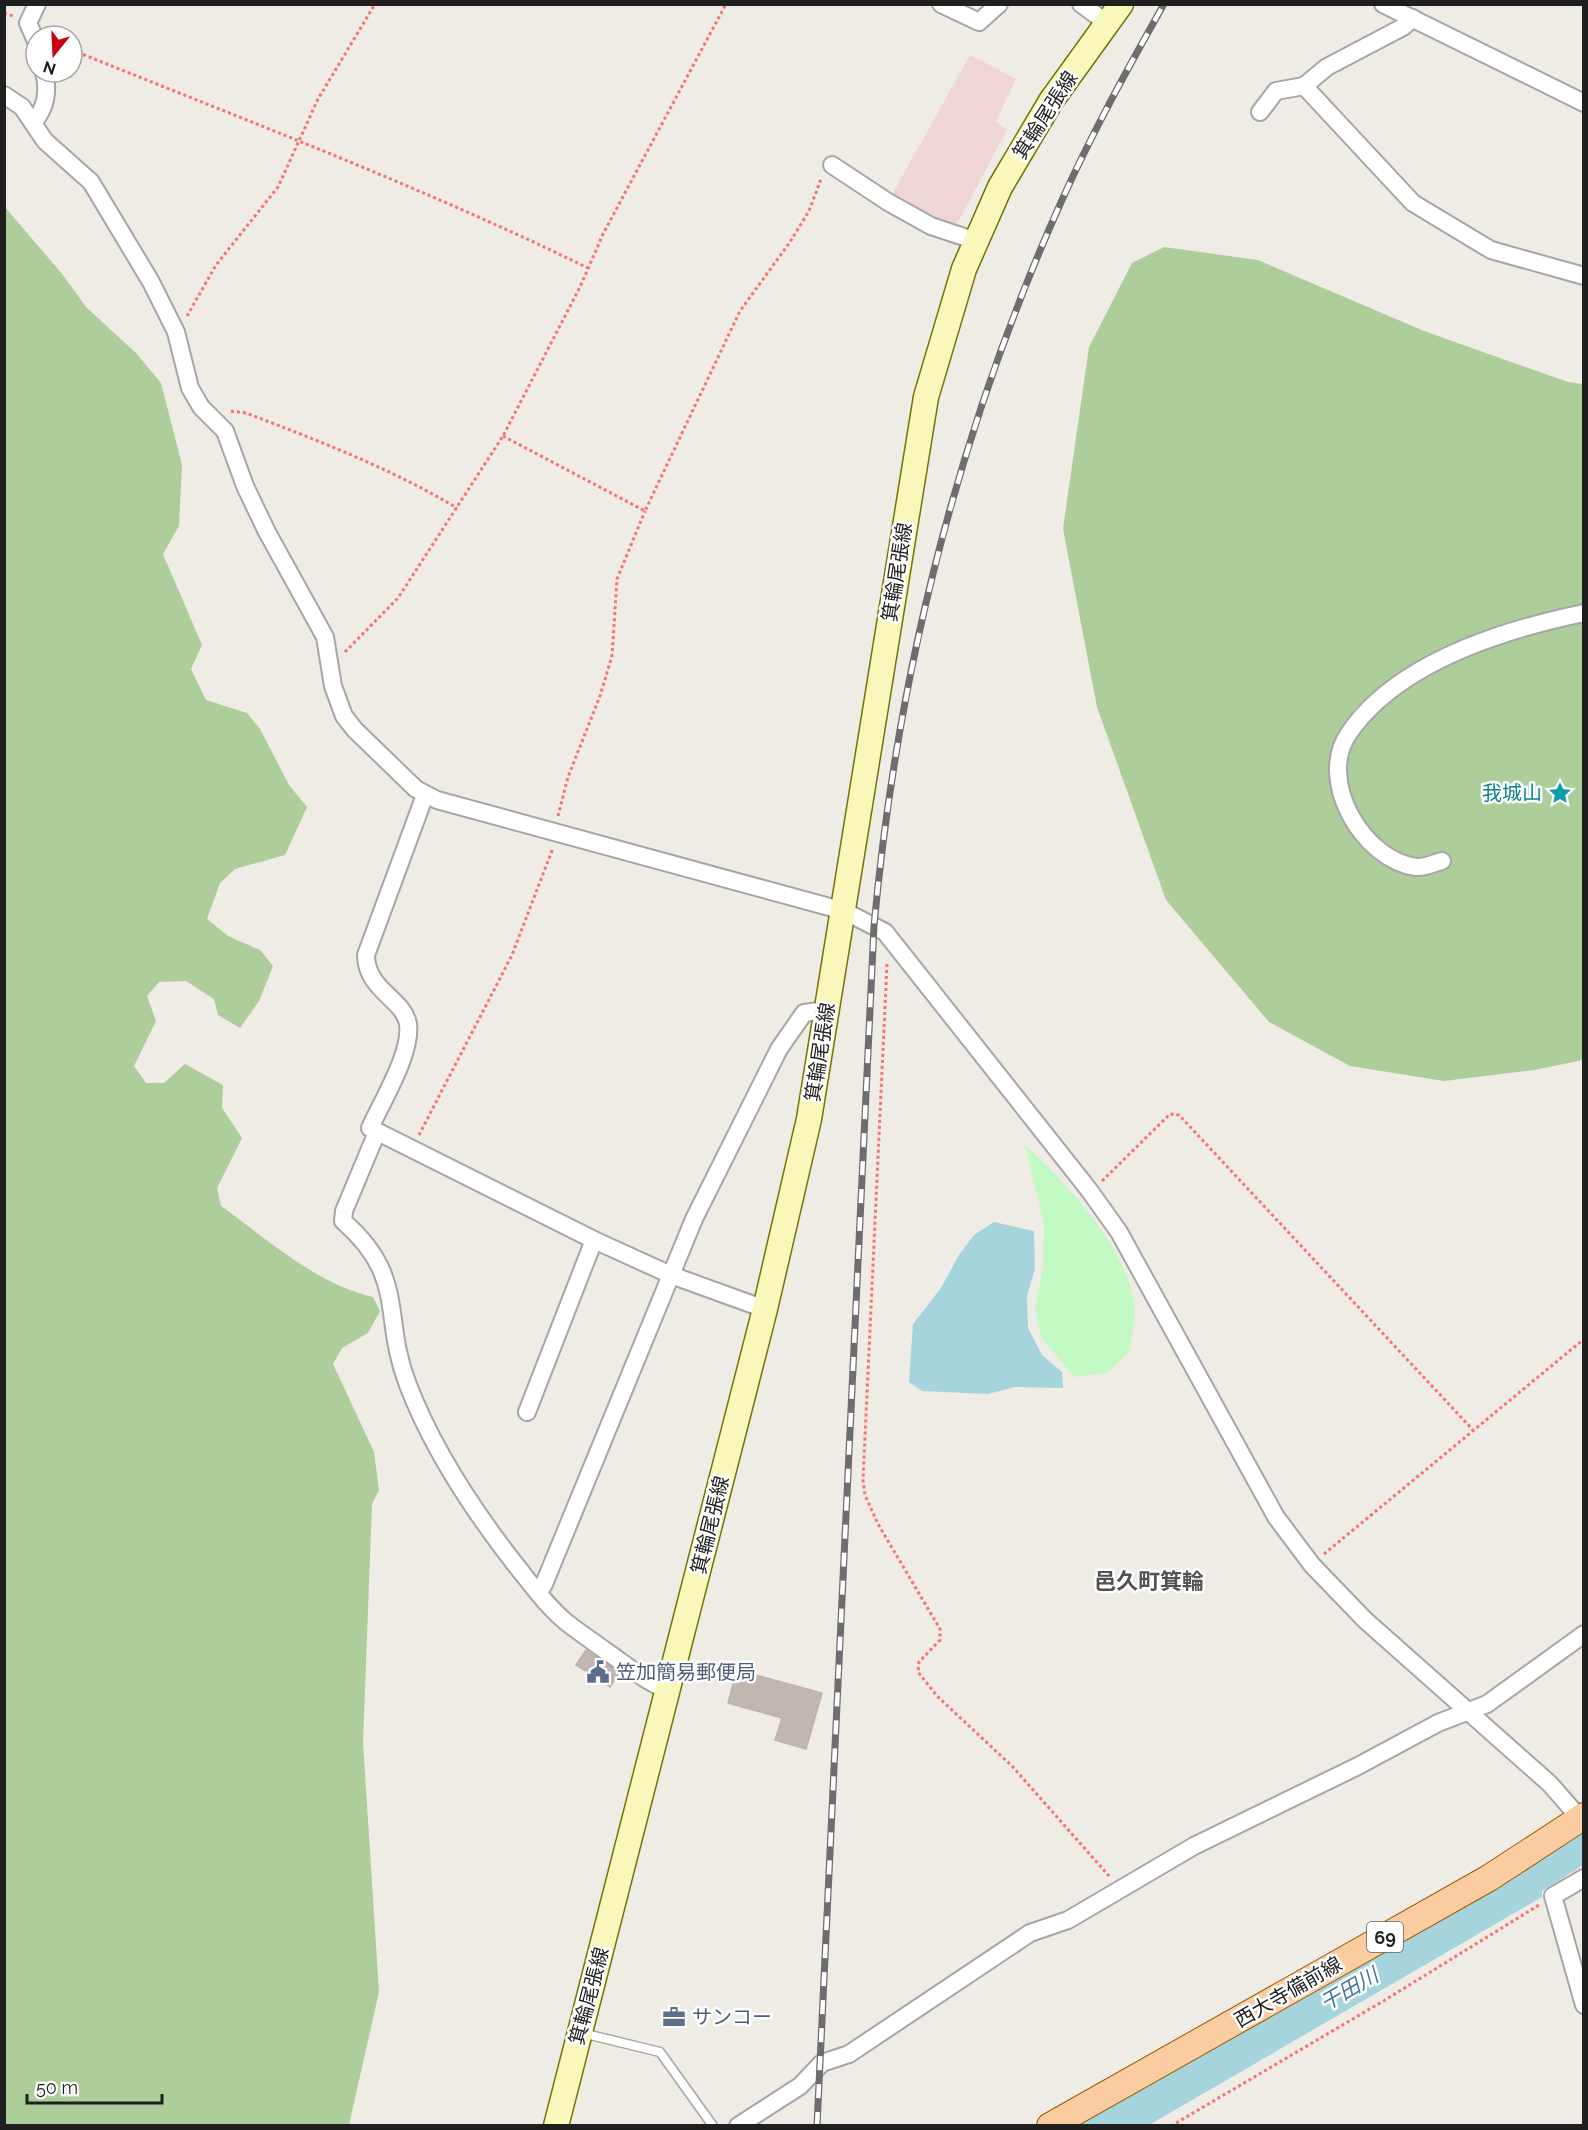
<svg xmlns="http://www.w3.org/2000/svg" width="1588" height="2130" font-family="Raleway,'Noto Sans JP',sans-serif">
  <rect width="100%" height="100%" fill="#efebe5"/>
  <polygon fill="#f0d5d5" points="970,55 1016,79 996,121 1007,130 957,224 943,222 893,193"/>
  <g fill="#adce9a">
    <path d="M4 206 63 275 86 307 136 353 161 383 182 465 179 526 163 554 202 645 191 669 206 700 247 713 260 729 289 785 307 807 285 855 235 869 220 883 207 919 228 936 260 950 273 966 259 1001 240 1028 218 1015 214 999 186 981 159 982 147 996 156 1021 134 1066 146 1083H164L185 1064 223 1085 222 1108 242 1138 217 1188 221 1206C267 1239 316 1284 373 1297L380 1311 368 1333 342 1348 333 1364 374 1452 379 1490 372 1504 363 1742 379 1992 349 2125H5Z"/>
    <polygon points="1164,247 1258,260 1424,331 1568,382 1583,384 1583,1060 1534,1070 1444,1081 1350,1066 1269,1022 1166,900 1097,707 1063,529 1089,347 1132,263"/>
  </g>
  <path fill="#c3f9c3" d="M1025 1145C1065 1181 1128 1249 1134 1305 1136 1319 1131 1336 1130 1351L1107 1373 1074 1377 1041 1337 1035 1308 1043 1267 1044 1223Z"/>
  <g fill="#a6d4dc">
    <polygon points="994,1222 1034,1231 1035,1269 1027,1296 1028,1328 1042,1355 1062,1372 1063,1388 1014,1387 988,1394 922,1391 909,1382 913,1324 941,1288 959,1255 974,1235"/>
    <polygon points="1583,1829 1583,1865 1542,1891 1542,1897 1149,2125 1071,2126"/>
  </g>
  <g fill="#c0b7b1" stroke="#c1b1a8" stroke-width="1.5">
    <polygon points="586,1650 619,1673 610,1687 576,1665"/>
    <polygon points="737,1670 822,1693 806,1749 775,1740 782,1718 728,1703"/>
  </g>
  <g fill="none" stroke-linecap="round" stroke-linejoin="round">
    <g stroke="#a6a6a6" stroke-width="11">
      <polyline id="lane" points="582,2033 660,2052 713,2126"/>
    </g>
    <g stroke="#a6a6a6" stroke-width="20">
      <g id="street">
        <polyline points="941,4 979,22 999,4"/>
        <polyline points="1081,4 1107,23"/>
        <polyline points="1383,4 1584,103"/>
        <polyline points="1413,18 1403,27 1327,67 1304,86 1413,203 1491,250 1584,276"/>
        <polyline points="36,41 28,23 37,4"/>
        <polyline points="4,95 22,107 45,141 91,182 151,282 176,332 190,388 201,407 225,431 245,486 267,532 325,637 333,686 344,716 355,730 416,789 437,800 844,911 885,932 1089,1190 1119,1232 1276,1517 1312,1565 1365,1620 1550,1784 1584,1823"/>
        <polyline points="1260,112 1276,91 1304,86"/>
        <path d="M33 123C46 108 49 92 44 72"/>
        <polyline points="832,165 888,202 931,226 976,241"/>
        <path d="M425 795 366 955C366 990 404 999 408 1024 412 1053 382 1101 370 1128L594 1240 671 1275 765 1309"/>
        <path d="M1442 861C1434 863 1424 868 1416 867 1363 860 1316 780 1349 733 1398 662 1502 630 1584 613"/>
        <path d="M377 1132 344 1211 343 1221C408 1278 381 1316 408 1385 433 1450 472 1509 515 1564 531 1584 546 1605 566 1622 580 1633 595 1643 610 1654 629 1667 646 1682 668 1690"/>
        <polyline points="527,1412 594,1240"/>
        <polyline points="538,1593 544,1584 694,1219 779,1049 804,1013 819,1011 827,1014"/>
        <polyline points="1584,1878 1553,1896 1584,2005"/>
        <polyline points="738,2126 800,2086 822,2063 849,2054 1030,1933 1068,1920 1194,1846 1358,1766 1438,1723 1487,1704 1584,1634"/>
      </g>
    </g>
    <g stroke="#717506" stroke-width="27">
      <polyline id="secondary" points="556,2126 765,1309 809,1119 926,397 964,269 1000,187 1051,101 1121,4"/>
    </g>
    <g stroke="#975b02" stroke-width="28">
      <polyline id="primary" points="1050,2126 1489,1878 1584,1816"/>
    </g>
    <g stroke="#f8726e" stroke-width="3" stroke-dasharray="3 3" stroke-linecap="butt">
      <polyline points="4,13 13,16"/>
      <path d="M72 50C245 120 420 186 588 268"/>
      <polyline points="187,316 216,265 278,187 318,99 375,4"/>
      <path d="M231 411 246 413C319 441 390 468 457 508"/>
      <polyline points="503,436 645,511 740,311 790,242 809,211 821,179"/>
      <polyline points="345,652 398,598 503,436 580,287 603,234 726,4"/>
      <polyline points="558,816 568,777 600,696 612,656 617,579 645,511"/>
      <polyline points="887,964 863,1480 865,1495 878,1524 940,1629 940,1640 919,1662 918,1672 937,1696 1013,1767 1109,1876"/>
      <polyline points="419,1135 512,955 553,848"/>
      <polyline points="1102,1181 1170,1114 1179,1115 1473,1430"/>
      <polyline points="1324,1554 1584,1339"/>
      <polyline points="1171,2126 1385,2000 1539,1905"/>
    </g>
    <use href="#lane" stroke="#fff" stroke-width="8"/>
    <use href="#street" stroke="#fff" stroke-width="16"/>
    <use href="#secondary" stroke="#f9f7ba" stroke-width="24"/>
    <use href="#primary" stroke="#facc9f" stroke-width="26"/>
    <g stroke="#6d6d6d" stroke-width="7">
      <path id="rail" d="M817 2126 874 926C897 675 959 429 1062 200 1092 133 1128 68 1164 4"/>
    </g>
    <use href="#rail" stroke="#fff" stroke-width="4.5" stroke-dasharray="14" stroke-linecap="butt"/>
  </g>
  <defs>
    <g id="sight-bare" transform="scale(1.8)"><path d="M0-6L1.8-2.2L6-1.7L2.9 1.2L3.7 5.4L0 3.3L-3.7 5.4L-2.9 1.2L-6-1.7L-1.8-2.2Z" fill="#0f9aa8" stroke="#fff" stroke-width="2.5" paint-order="stroke"/></g>
    <g id="civic-bare" transform="scale(1.8)"><path d="M-.6-6.5H3V-4.5H.6V-3L4-1V1h2V6H-6V1h2V-1L-.6-3ZM-1.2 2.5V6h2.4V2.5Z" fill="#5c6f8a" stroke="#fff" stroke-width="2.5" paint-order="stroke"/></g>
    <g id="office-bare" transform="scale(1.8)"><path d="M-6-3h4V-5.5h4V-3h4V5H-6ZM-1-4.5V-3h2v-1.5ZM-6 0V1H6V0Z" fill="#5c6f8a" stroke="#fff" stroke-width="2.5" paint-order="stroke"/></g>
  </defs>
  <g fill-rule="evenodd">
    <use href="#sight-bare" x="1560" y="793"/>
    <use href="#civic-bare" x="598" y="1672"/>
    <use href="#office-bare" x="674" y="2017"/>
  </g>
  <g text-anchor="middle" dominant-baseline="central" stroke-width="5" stroke-linejoin="round" paint-order="stroke">
    <rect fill="#fff" stroke="#626262" stroke-width="1.5" x="1367" y="1922" width="36" height="30" rx="4.5"/>
    <g font-size="18" font-weight="bold" fill="#1f1f1f">
      <text x="1385" y="1937">69</text>
    </g>
    <g font-size="20" fill="#1f1f1f" stroke="#fff">
      <text transform="translate(1045 115) rotate(-57)">箕輪尾張線</text>
      <text transform="translate(897 572) rotate(-81)">箕輪尾張線</text>
      <text transform="translate(820 1052) rotate(-81)">箕輪尾張線</text>
      <text transform="translate(710 1525) rotate(-76)">箕輪尾張線</text>
      <text transform="translate(1288 1992) rotate(-30)">西大寺備前線</text>
      <text transform="translate(589 1996) rotate(-75)">箕輪尾張線</text>
    </g>
    <g font-size="20" fill="#0d838f" stroke="#fff" text-anchor="end">
      <text x="1542" y="793">我城山</text>
    </g>
    <g font-size="20" fill="#4e5e75" stroke="#fff" text-anchor="start">
      <text x="616" y="1672">笠加簡易郵便局</text>
      <text x="692" y="2017">サンコー</text>
    </g>
    <g font-size="21" font-style="italic" fill="#46789d" stroke="#fff">
      <text transform="translate(1349 1989) rotate(-30)">干田川</text>
    </g>
    <g font-size="22" font-weight="bold" fill="#525252" stroke="#fff">
      <text x="1149" y="1581">邑久町箕輪</text>
    </g>
  </g>
  <rect width="1588" height="2130" fill="none" stroke="#1f1f1f" stroke-width="12"/>
  <g transform="translate(54 54) rotate(198)"><circle r="28" fill="#ffffff" stroke="#a5a5a5" stroke-width="1.5"/>
  <path d="M0-4.5L10 22L0 15L-10 22Z" fill="#cb0311"/>
  <text y="-9" font-size="16" font-weight="bold" text-anchor="middle" fill="#1f1f1f">N</text>
  </g>
  <path d="M27 2094v9h135v-9" fill="none" stroke="#1f1f1f" stroke-width="3"/>
  <text x="36" y="2094" font-size="18" fill="#1f1f1f" stroke="#ffffff" stroke-width="4.5" paint-order="stroke">50 m</text>
</svg>
